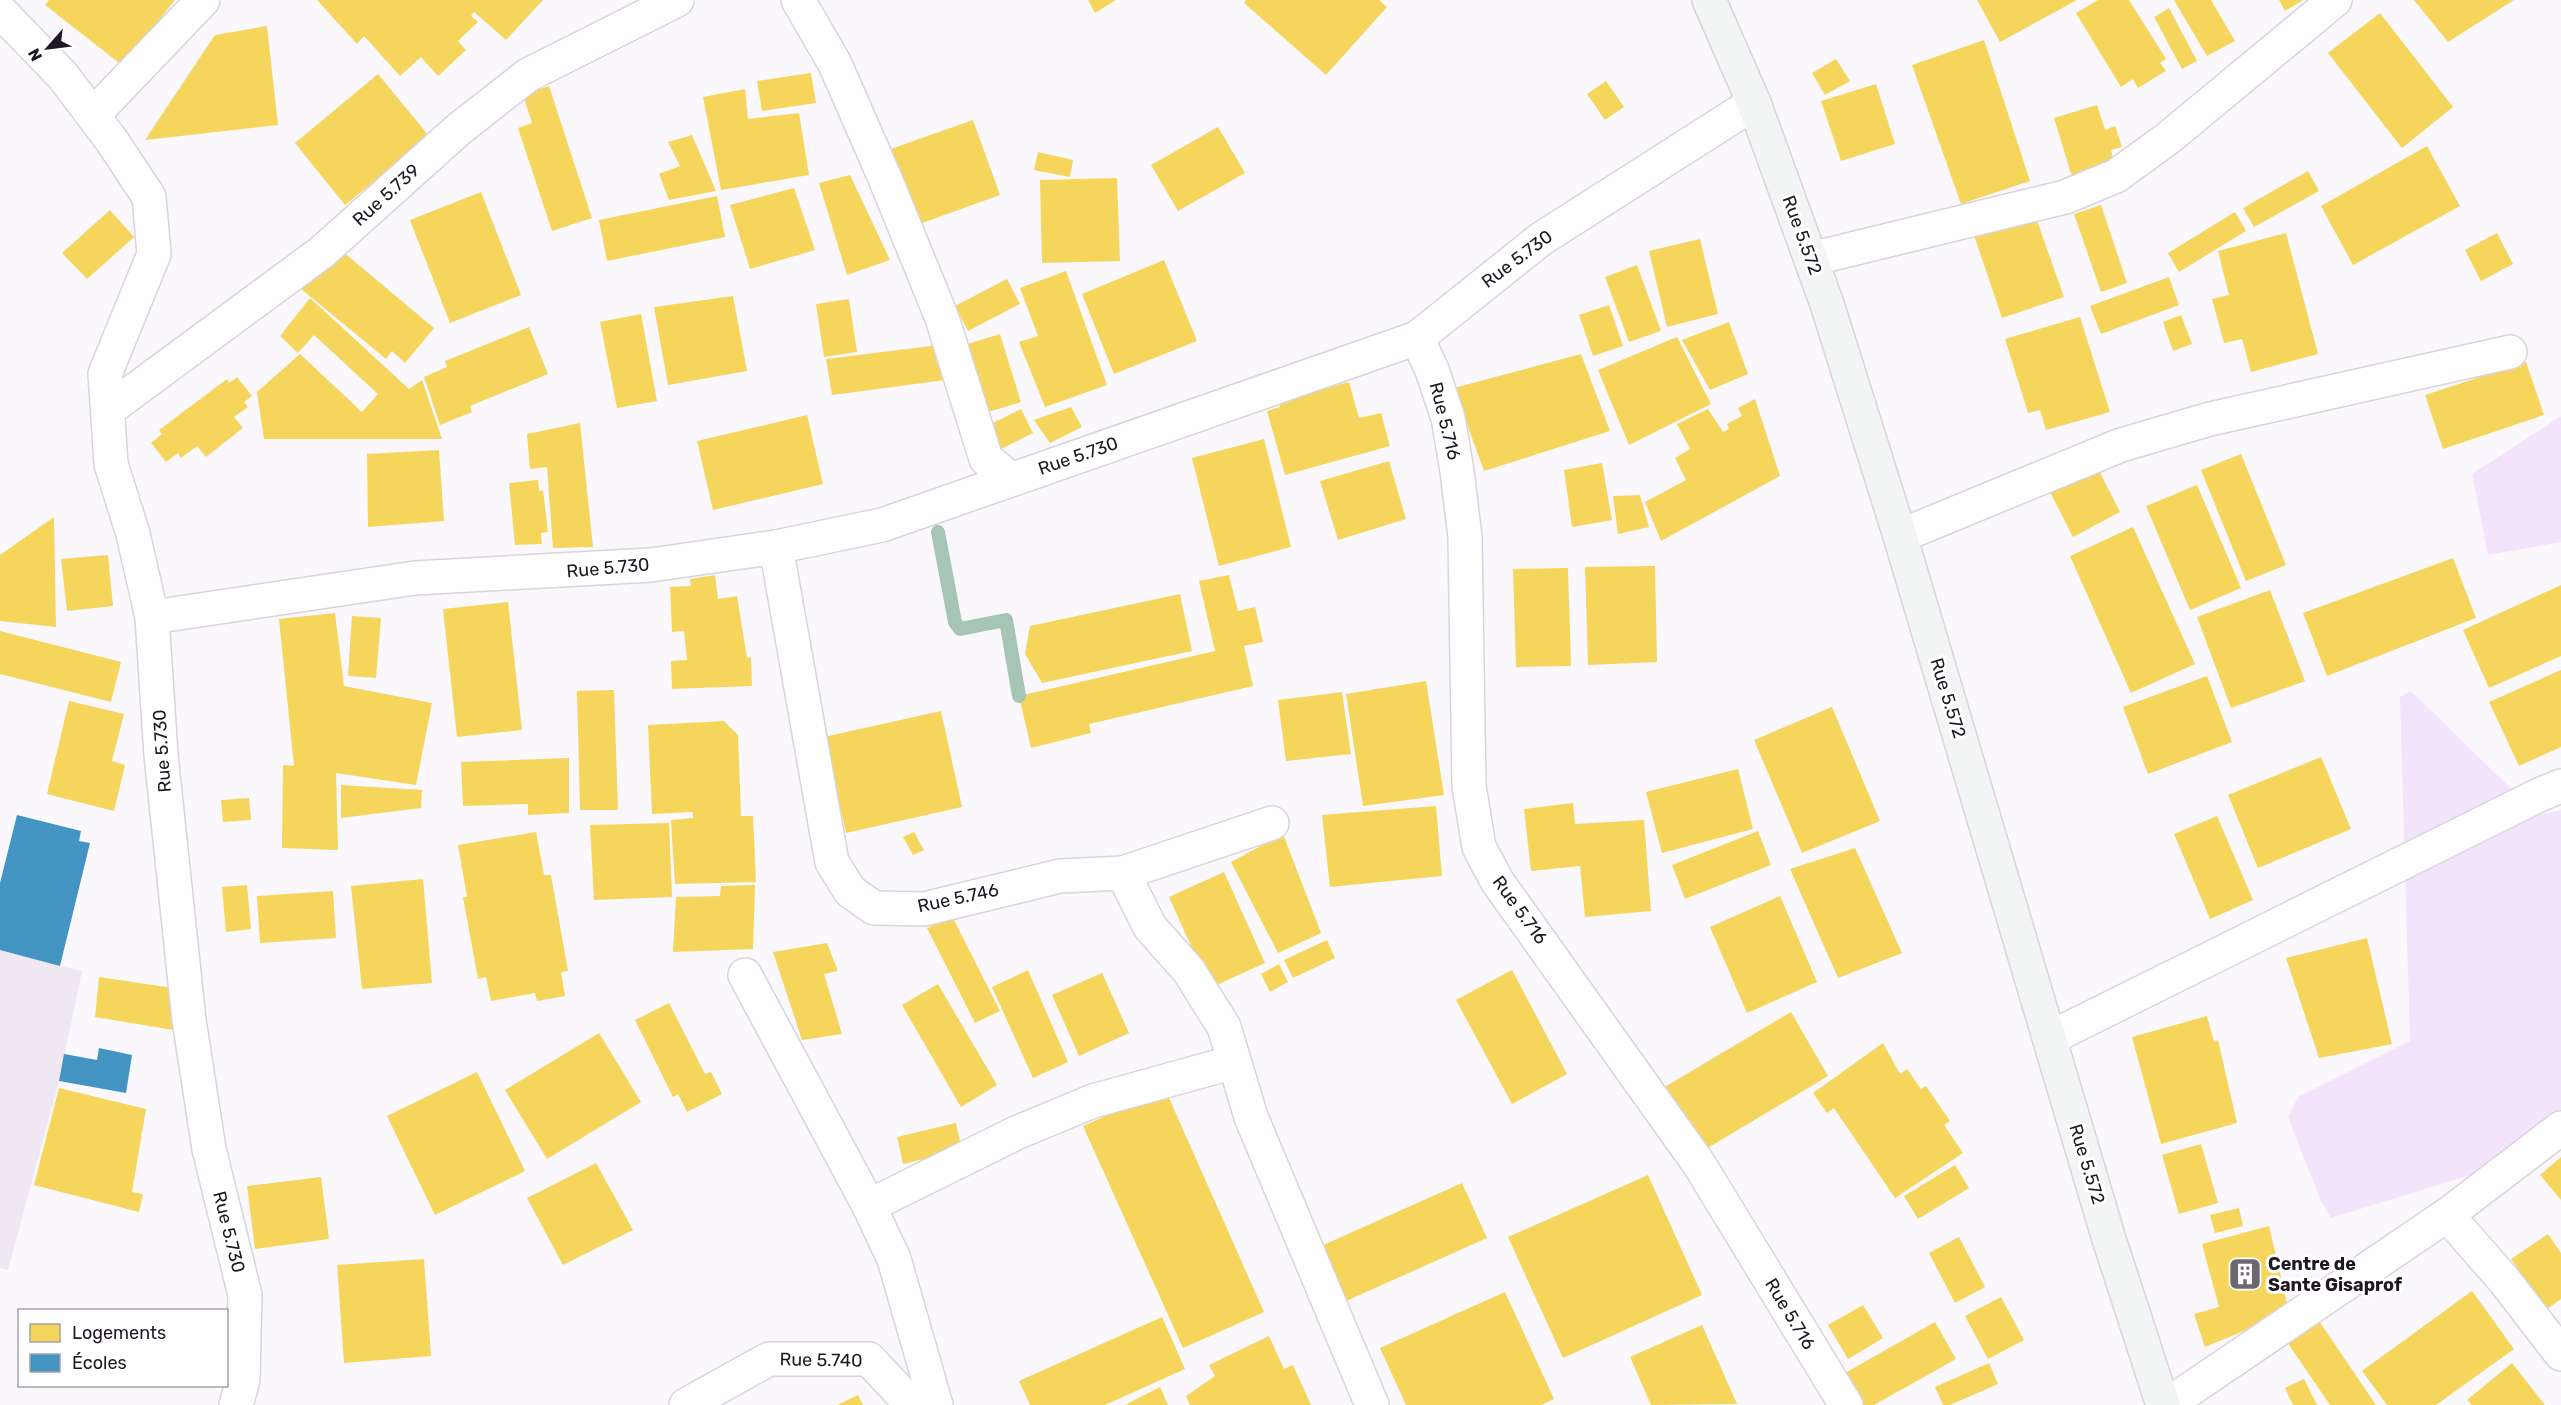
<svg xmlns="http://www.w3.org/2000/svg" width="2561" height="1405" font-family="Rubik,sans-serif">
  <rect width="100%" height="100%" fill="#faf8fc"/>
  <polygon fill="#efe8f2" points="0,950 82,971 59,1081 8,1270 0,1268"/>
  <g fill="#f4e4fb">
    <polygon points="2561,416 2561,542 2488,555 2472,474"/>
    <polygon points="2411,691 2538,815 2561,810 2561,1124 2503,1165 2331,1218 2320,1199 2288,1117 2298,1097 2410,1041 2400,697"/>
  </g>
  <g fill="#f6d55c">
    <polygon points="49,0 175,0 123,66 45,5"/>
    <polygon points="317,0 543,0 506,40 474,12 471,16 478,22 458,41 466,50 438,76 421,57 400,76 364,36 357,44"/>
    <polygon points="1088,0 1116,0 1095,13"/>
    <polygon points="1246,0 1379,0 1387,7 1326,75 1244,3"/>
    <polygon points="1977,0 2077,0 2000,42"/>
    <polygon points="2098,0 2129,0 2166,59 2160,63 2166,71 2138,88 2133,79 2121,87 2076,13"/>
    <polygon points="2174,0 2211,0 2235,41 2207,56"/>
    <polygon points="2279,0 2303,0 2285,11"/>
    <polygon points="2414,0 2514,0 2448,42"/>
    <polygon points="2169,8 2197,61 2182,69 2154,17"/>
    <polygon points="2380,13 2453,107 2402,148 2328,53"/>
    <polygon points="267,26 278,125 145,140 215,35"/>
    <polygon points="1984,40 2030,181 1961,204 1912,65"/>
    <polygon points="1836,59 1850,81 1825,95 1812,73"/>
    <polygon points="811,73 816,103 762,111 757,81"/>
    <polygon points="378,74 429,136 345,205 295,143"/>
    <polygon points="1606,81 1624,107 1605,120 1587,94"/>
    <polygon points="1876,84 1895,144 1841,161 1821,101"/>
    <polygon points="549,86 592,218 552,231 518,128 532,123 523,95"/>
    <polygon points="745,89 748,119 799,113 809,175 721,190 703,97"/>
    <polygon points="2097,105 2105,130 2115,126 2122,147 2111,150 2115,164 2072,177 2054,118"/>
    <polygon points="973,120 1000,195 911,227 885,151"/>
    <polygon points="1218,127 1245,173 1178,211 1151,165"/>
    <polygon points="692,135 716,191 669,200 659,174 680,166 668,142"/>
    <polygon points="2427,146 2460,206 2353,265 2321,206"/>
    <polygon points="1038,152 1073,160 1070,177 1034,170"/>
    <polygon points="2308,171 2319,191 2254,227 2243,208"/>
    <polygon points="850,175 890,260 847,275 819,183"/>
    <polygon points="1117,178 1120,261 1042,263 1040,180"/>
    <polygon points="794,188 815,250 750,269 730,205"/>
    <polygon points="481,192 521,295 450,323 410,220"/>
    <polygon points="717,196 725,237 607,261 599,220"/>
    <polygon points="2101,205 2127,283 2101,292 2074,214"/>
    <polygon points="110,210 134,237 87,279 62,253"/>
    <polygon points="2235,212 2246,231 2179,272 2168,253"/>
    <polygon points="2035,215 2064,297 2002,318 1974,235"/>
    <polygon points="2286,233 2318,354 2251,372 2242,339 2224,343 2212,299 2229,295 2218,251"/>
    <polygon points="2497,233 2513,264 2481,281 2465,250"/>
    <polygon points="1700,239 1718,314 1667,327 1649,251"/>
    <polygon points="336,246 434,328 405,363 392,351 386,359 300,288"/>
    <polygon points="1164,260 1197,341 1114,374 1082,294"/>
    <polygon points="1637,265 1661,331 1629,342 1605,277"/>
    <polygon points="1066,271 1107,385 1045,407 1019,342 1038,336 1020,288"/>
    <polygon points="2169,277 2179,305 2101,334 2090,306"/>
    <polygon points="1007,279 1020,304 968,331 955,306"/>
    <polygon points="733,296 747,371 668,385 654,307"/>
    <polygon points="310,298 409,389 422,380 442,439 264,439 257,392 300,354 362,412 378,394 314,335 298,353 280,336"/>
    <polygon points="849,299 857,352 824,357 816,304"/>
    <polygon points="1609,305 1623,346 1593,356 1579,315"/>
    <polygon points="641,314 657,401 617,408 600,322"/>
    <polygon points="2181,315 2192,344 2173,351 2163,322"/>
    <polygon points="2080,317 2110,412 2046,430 2040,410 2028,413 2005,339"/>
    <polygon points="1729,322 1748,374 1710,390 1682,340"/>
    <polygon points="529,327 548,374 470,406 472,412 440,425 424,377 447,367 445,361"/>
    <polygon points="1000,334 1021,402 978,415 958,347"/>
    <polygon points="1677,337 1711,404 1629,445 1598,370"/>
    <polygon points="947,344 953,379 832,395 826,359"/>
    <polygon points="1581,354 1610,431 1484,471 1454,388"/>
    <polygon points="2526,362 2544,415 2443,449 2425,395"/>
    <polygon points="237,377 252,396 244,402 248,407 234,417 243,428 206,457 197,446 181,458 178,453 166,462 151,443 162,434 159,430 227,379 229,383"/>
    <polygon points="1349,382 1359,418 1381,413 1390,446 1285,475 1267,411 1280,407 1278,401"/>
    <polygon points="1755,399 1780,476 1661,541 1645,502 1686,480 1675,458 1690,449 1677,424 1708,409 1723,432 1729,429 1727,424 1742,416 1738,408"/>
    <polygon points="1071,407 1082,427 1050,443 1034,420"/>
    <polygon points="1021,409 1033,433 995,452 983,428"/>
    <polygon points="807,415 823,484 713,510 697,441"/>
    <polygon points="580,423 593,547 553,548 547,467 530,469 527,434"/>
    <polygon points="1264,439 1291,547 1219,566 1192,458"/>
    <polygon points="439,450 444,521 368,527 367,454"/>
    <polygon points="2241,454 2286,565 2246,581 2201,470"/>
    <polygon points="2093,459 2120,512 2073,537 2046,484"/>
    <polygon points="1389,461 1406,519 1338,540 1320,481"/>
    <polygon points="1602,463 1612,520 1572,527 1564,470"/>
    <polygon points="538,480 539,491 543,490 548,532 541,533 542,544 515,545 509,483"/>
    <polygon points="2197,485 2241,588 2190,610 2146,506"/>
    <polygon points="1640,495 1649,527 1618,534 1613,496"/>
    <polygon points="54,517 56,627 0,621 0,555"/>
    <polygon points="2133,527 2195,664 2131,693 2070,556"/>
    <polygon points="108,555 113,606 67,611 61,559"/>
    <polygon points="2453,558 2476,618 2327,676 2303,613"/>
    <polygon points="1655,566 1657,662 1588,665 1585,567"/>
    <polygon points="1568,568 1571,666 1516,667 1513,569"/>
    <polygon points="715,575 718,599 737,596 747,658 751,657 752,686 672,689 671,661 687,660 684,631 672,632 670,587 691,586 690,579"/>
    <polygon points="1229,575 1238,611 1255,607 1263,642 1244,646 1253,686 1089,724 1091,733 1031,748 1019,696 1215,651 1199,581"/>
    <polygon points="2561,585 2561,656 2489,688 2463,630"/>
    <polygon points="2270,590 2305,681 2231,708 2197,617"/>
    <polygon points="1180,594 1192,651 1042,683 1025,654 1030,626"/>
    <polygon points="508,602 522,730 457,737 443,609"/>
    <polygon points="335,613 344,686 432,703 416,785 336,773 338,850 282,848 283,765 294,766 279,619"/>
    <polygon points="352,616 381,618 376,678 348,676"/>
    <polygon points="0,631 121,662 111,702 0,674"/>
    <polygon points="2561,670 2561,747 2519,766 2489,702"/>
    <polygon points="2207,676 2232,742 2148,774 2123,707"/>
    <polygon points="1426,681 1444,795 1363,806 1346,694"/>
    <polygon points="614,690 618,810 580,810 577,691"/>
    <polygon points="1342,692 1351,754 1286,761 1278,700"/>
    <polygon points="69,701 124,714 112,761 125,765 114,811 47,794"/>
    <polygon points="1832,707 1880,821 1802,853 1754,740"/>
    <polygon points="941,711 962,807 846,833 824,737"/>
    <polygon points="724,721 738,735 741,816 753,816 756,882 675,884 671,820 693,818 693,812 652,814 648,725"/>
    <polygon points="2321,757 2351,829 2258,868 2228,795"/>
    <polygon points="569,758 569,813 528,815 528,804 463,806 461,762"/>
    <polygon points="1738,769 1753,829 1662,853 1646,792"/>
    <polygon points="341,785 422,790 421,808 341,818"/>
    <polygon points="249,798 251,820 223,822 221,800"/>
    <polygon points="1573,803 1575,824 1644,820 1651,911 1585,917 1580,866 1531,871 1524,809"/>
    <polygon points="1436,806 1442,876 1330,887 1322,815"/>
    <polygon points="2217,816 2253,900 2210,919 2174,834"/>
    <polygon points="669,823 672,897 594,900 590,825"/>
    <polygon points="1758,831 1771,865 1685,899 1672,865"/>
    <polygon points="536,832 544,875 551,875 568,971 561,972 565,996 537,1001 535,993 491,1001 486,977 478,979 463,897 467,897 458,845"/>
    <polygon points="914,832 924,850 913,855 903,837"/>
    <polygon points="1283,834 1321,933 1278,953 1231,862"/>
    <polygon points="1855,848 1902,953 1838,978 1790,869"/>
    <polygon points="1224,872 1265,963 1210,988 1169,897"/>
    <polygon points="423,879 432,983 362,989 351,886"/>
    <polygon points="247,885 251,929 226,932 222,887"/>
    <polygon points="755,885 753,949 673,952 676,897 720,896 721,886"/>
    <polygon points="333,891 336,938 260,943 257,896"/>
    <polygon points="1780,896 1817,982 1747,1013 1710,927"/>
    <polygon points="952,916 1000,1011 975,1023 927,928"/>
    <polygon points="2367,938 2392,1044 2319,1058 2286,958"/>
    <polygon points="1327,940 1335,958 1293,978 1284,960"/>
    <polygon points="827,943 838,971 824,974 842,1034 802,1040 773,952"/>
    <polygon points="1279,964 1288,982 1270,992 1261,974"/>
    <polygon points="1028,970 1068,1062 1033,1078 992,987"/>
    <polygon points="1512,970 1567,1074 1512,1104 1456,1000"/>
    <polygon points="1102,973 1129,1033 1079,1056 1052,995"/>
    <polygon points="99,977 173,988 173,1030 95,1017"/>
    <polygon points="938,984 997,1085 961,1107 902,1005"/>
    <polygon points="669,1003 705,1074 711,1072 722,1094 687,1112 678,1094 673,1097 635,1020"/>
    <polygon points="1791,1012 1828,1076 1696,1155 1658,1091"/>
    <polygon points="2207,1016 2214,1042 2218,1040 2237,1123 2161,1144 2132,1037"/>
    <polygon points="599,1033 641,1102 547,1159 505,1090"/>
    <polygon points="1883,1043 1900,1074 1907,1069 1921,1089 1926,1086 1950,1121 1944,1125 1963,1153 1895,1198 1834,1108 1827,1113 1813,1093"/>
    <polygon points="477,1072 525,1171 435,1215 387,1116"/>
    <polygon points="59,1088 146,1109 132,1192 143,1194 139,1212 34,1185"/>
    <polygon points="1165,1089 1264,1312 1183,1348 1083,1126"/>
    <polygon points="956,1123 962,1150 903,1164 897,1137"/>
    <polygon points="2201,1144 2218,1203 2179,1214 2162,1155"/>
    <polygon points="2561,1157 2561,1200 2540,1175"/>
    <polygon points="596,1163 633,1230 563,1265 527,1198"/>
    <polygon points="1955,1165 1969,1188 1918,1219 1904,1196"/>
    <polygon points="1648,1175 1702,1295 1563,1358 1508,1237"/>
    <polygon points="321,1177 329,1239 255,1249 247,1186"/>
    <polygon points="1462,1183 1487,1238 1346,1301 1321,1246"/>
    <polygon points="2239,1208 2243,1226 2215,1233 2210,1215"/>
    <polygon points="2269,1226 2287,1303 2244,1331 2205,1347 2194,1314 2219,1307 2202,1244"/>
    <polygon points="2548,1234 2561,1253 2561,1299 2547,1309 2511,1259"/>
    <polygon points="1959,1237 1985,1287 1955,1303 1929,1253"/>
    <polygon points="424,1259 431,1356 344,1363 337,1265"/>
    <polygon points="2472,1291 2514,1349 2436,1405 2387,1405 2362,1371"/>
    <polygon points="1505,1292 1554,1399 1541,1405 1406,1405 1380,1348"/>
    <polygon points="2001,1297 2024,1340 1988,1359 1965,1316"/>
    <polygon points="1863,1305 1883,1338 1848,1359 1828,1325"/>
    <polygon points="1162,1317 1185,1369 1105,1405 1030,1405 1019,1381"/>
    <polygon points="2319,1321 2376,1405 2330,1405 2287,1342"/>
    <polygon points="1935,1322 1956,1359 1874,1405 1855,1405 1838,1377"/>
    <polygon points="1702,1325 1737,1404 1651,1405 1630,1357"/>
    <polygon points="1269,1336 1284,1369 1293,1365 1311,1405 1190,1405 1186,1396 1215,1376 1209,1365"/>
    <polygon points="1989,1363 1998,1384 1950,1405 1943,1405 1935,1387"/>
    <polygon points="2512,1363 2545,1405 2472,1405 2467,1400"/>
    <polygon points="2304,1379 2317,1405 2293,1405 2285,1388"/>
    <polygon points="1160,1387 1168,1405 1125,1405"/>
    <polygon points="858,1395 863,1405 837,1405"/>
  </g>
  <g fill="#4393c3">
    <polygon points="17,815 81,831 79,841 90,843 60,966 0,950 0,883"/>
    <polygon points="99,1048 132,1055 126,1093 59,1081 64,1054 97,1060"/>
  </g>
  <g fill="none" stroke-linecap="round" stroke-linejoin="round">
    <polyline stroke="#a6c5b4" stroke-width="14" points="938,532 955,622 960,629 1006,620 1019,696"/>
    <g stroke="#d9d4db" stroke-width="36">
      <g id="street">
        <polyline points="798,0 835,64 884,176 942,318 986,459 1011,479"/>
        <polyline points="0,11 63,76 112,141 149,197 154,254 105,374 111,464 133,534 152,617"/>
        <polyline points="93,115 203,0"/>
        <polyline points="1811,259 2065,197 2116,176 2167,139 2335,0"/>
        <polyline points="1417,338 1432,370 1448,418 1457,471 1465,537 1469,786 1479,847 1497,881 1699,1164 1846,1405"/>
        <polyline points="108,410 322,252 459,129 528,75 677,0"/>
        <polyline points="1900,536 2121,445 2210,419 2510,352"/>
        <polyline points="776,547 832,862 850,891 874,908 924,909 1060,876 1123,873 1272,823"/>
        <polyline points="1123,873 1150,927 1189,971 1224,1027 1251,1117 1372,1405"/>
        <polyline points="745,975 869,1206 894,1259 936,1405"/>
        <polyline points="2050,1038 2539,795 2561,786"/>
        <polyline points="869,1206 1016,1133 1093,1101 1234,1062"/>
        <polyline points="2447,1215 2561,1128"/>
        <polyline points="236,1405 243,1380 245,1295 209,1149 189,1020 161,755 152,617 415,578 651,565 776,547 882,525 1417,338 1541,239 1754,103"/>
        <polyline points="686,1405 769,1359 869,1359 912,1405"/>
        <polyline points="2167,1405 2447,1215 2504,1280 2561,1354"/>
      </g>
    </g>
    <g stroke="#d9d4db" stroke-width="36">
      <polyline id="secondary" points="1709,0 1754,103 1827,304 1900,536 2108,1236 2163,1405"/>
    </g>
    <use href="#street" stroke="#fefeff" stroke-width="33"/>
    <use href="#secondary" stroke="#f2f5f4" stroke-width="33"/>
  </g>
  <defs>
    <g id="building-square" transform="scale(1.725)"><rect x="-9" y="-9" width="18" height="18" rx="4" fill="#6c666e" stroke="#fff"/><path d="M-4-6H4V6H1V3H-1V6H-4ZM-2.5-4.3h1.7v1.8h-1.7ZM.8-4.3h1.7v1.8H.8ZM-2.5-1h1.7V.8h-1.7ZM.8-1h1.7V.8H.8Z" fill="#fff"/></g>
  </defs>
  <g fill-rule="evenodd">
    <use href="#building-square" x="2245" y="1274"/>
  </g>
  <g text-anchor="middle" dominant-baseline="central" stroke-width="6" stroke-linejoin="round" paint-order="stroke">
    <g font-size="18" fill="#1f1722" stroke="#fff">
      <text transform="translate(386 195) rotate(-42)">Rue 5.739</text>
      <text transform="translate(1802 235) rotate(70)">Rue 5.572</text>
      <text transform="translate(1517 259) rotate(-37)">Rue 5.730</text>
      <text transform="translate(1445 421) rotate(76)">Rue 5.716</text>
      <text transform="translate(1078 456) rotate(-19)">Rue 5.730</text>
      <text transform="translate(608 568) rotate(-5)">Rue 5.730</text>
      <text transform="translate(1948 698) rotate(73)">Rue 5.572</text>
      <text transform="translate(162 751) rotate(-94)">Rue 5.730</text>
      <text transform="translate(958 898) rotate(-12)">Rue 5.746</text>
      <text transform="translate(1520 910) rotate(54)">Rue 5.716</text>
      <text transform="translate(2087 1164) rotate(73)">Rue 5.572</text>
      <text transform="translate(229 1232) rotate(76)">Rue 5.730</text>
      <text transform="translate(1790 1314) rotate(59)">Rue 5.716</text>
      <text transform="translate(821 1360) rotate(1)">Rue 5.740</text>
    </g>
    <g font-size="18" font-weight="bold" fill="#1f1722" stroke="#fff" text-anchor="start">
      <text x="2268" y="1264">Centre de<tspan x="2268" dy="21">Sante Gisaprof</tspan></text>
    </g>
  </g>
  <rect x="18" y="1309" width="210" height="78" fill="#ffffff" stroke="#a5a2a7" stroke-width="1.5"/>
  <rect x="30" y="1324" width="30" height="18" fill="#f6d55c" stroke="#a5a2a7" stroke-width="1.5"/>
  <text x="72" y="1339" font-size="18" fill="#1f1722">Logements</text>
  <rect x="30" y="1354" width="30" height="18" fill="#4393c3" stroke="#a5a2a7" stroke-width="1.5"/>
  <text x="72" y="1369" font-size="18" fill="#1f1722">Écoles</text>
  <g transform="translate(48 48) rotate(242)" stroke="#ffffff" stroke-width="4.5" paint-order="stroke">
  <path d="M0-4.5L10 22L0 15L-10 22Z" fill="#1f1722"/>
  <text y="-9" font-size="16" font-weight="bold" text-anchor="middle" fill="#1f1722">N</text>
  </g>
</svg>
